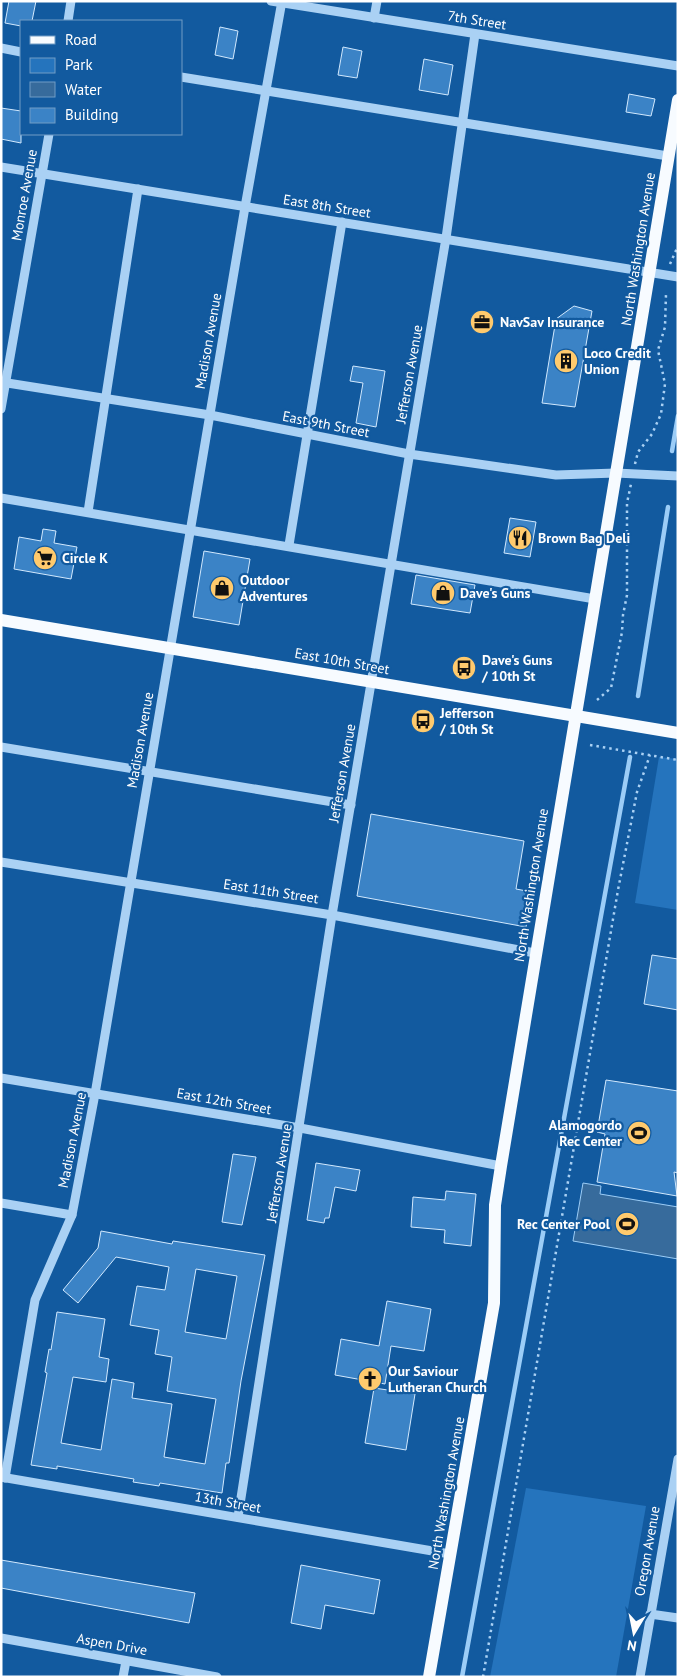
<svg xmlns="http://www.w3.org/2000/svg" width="679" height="1678" font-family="'PT Sans',sans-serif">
  <rect width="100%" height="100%" fill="#125a9f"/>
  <g fill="#2574bd">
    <polygon points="659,757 678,759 678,910 635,903"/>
    <polygon points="526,1488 646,1506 616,1677 490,1677"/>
  </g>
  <polygon fill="#376b9c" stroke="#9ccdf7" points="583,1183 601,1186 600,1194 678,1207 678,1259 573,1241"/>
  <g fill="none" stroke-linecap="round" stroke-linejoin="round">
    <g stroke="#9ccdf7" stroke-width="4.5">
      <polyline points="672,451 678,416"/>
      <polyline points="638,696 668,507"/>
      <polyline points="462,1677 630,757"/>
    </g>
  </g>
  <g fill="#3b83c6" stroke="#d2e9fe" fill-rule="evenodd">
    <polygon points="9,1 36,1 32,21 21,21 21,26 5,23"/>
    <polygon points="220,27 238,31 233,59 215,55"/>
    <polygon points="343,47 362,51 357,78 338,75"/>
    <polygon points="424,59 453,65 448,95 419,90"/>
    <polygon points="629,94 655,99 651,116 626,112"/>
    <polygon points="1,108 21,111 21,143 1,139"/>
    <polygon points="574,306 592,311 575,407 542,403 556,319"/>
    <polygon points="353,366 385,371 376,427 356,423 363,383 350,381"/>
    <polygon points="510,518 536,522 530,557 504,553"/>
    <polygon points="43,529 56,531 54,543 77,547 71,579 14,569 19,537 41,541"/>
    <polygon points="204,551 250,559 239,625 193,617"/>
    <polygon points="416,575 475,585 470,613 411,604"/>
    <polygon points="371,814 524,841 516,889 532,892 526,927 357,896"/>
    <polygon points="652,955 678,959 678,1010 644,1004"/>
    <polygon points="606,1080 678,1091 678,1173 674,1172 677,1196 597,1182 605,1134 597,1132"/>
    <polygon points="233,1154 256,1157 242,1225 222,1222"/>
    <polygon points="316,1163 360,1170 356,1191 335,1187 329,1218 325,1218 324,1223 307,1220"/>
    <polygon points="446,1191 476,1194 471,1246 444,1243 445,1230 411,1227 413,1197 445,1200"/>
    <path d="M101 1231 172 1244 173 1241 265 1255 241 1381 229 1463H226L222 1493 160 1483 159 1486 133 1482 134 1479 57 1466V1469L31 1465 47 1373 45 1372 49 1349 51 1350 57 1312 105 1319 99 1357 109 1359 106 1382 73 1377 61 1443 101 1450 112 1379 134 1383 132 1398 172 1404 164 1457 205 1464 216 1399 167 1391 172 1357 155 1354 159 1330 130 1325 137 1286 165 1290 169 1267 116 1257 78 1303 63 1290 98 1248ZM196 1269 237 1276 226 1339 185 1332Z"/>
    <polygon points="387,1301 431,1309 424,1351 391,1346 385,1384 335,1375 341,1339 379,1346"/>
    <polygon points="374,1388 415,1394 406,1450 365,1443"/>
    <polygon points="1,1560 195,1593 189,1623 1,1588"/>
    <polygon points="301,1565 380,1580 374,1614 325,1605 321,1629 291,1623"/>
  </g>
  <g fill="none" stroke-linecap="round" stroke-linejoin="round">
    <g stroke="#aad1f4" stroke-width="2.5" stroke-dasharray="2.5 4" stroke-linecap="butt">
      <polyline points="670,264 678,246"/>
      <polyline points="635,464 638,452 652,434 661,414 665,384 658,350 665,327 666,294"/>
      <polyline points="597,700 611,688 622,632 623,615 627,595 627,503 631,484"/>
      <polyline points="590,745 678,760"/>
      <polyline points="483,1677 618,890 637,792 650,755"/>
    </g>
    <g stroke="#aad1f4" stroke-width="9">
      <polyline points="271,1 678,66"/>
      <polyline points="374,18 377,1"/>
      <polyline points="68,21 71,1"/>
      <polyline points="1,48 21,52"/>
      <polyline points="181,77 668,156"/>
      <polyline points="1,167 678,277"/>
      <polyline points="1,382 210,415 409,454 556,475 616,473 678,476"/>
      <polyline points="1,409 49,134"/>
      <polyline points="1,498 595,599"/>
      <polyline points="88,512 138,189"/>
      <polyline points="289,545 342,222"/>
      <polyline points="1,747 351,805"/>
      <polyline points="1,862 332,915 535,953"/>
      <polyline points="1,1078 300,1128 501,1166"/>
      <polyline points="1,1203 72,1215"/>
      <polyline points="1,1477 450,1554"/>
      <polyline points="5,1478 35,1300 72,1215 95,1094 245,207 282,1"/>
      <polyline points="238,1517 332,915 446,238 475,34"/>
      <polyline points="650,1614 678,1618"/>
      <polyline points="1,1638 217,1677"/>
      <polyline points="123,1677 126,1661"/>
      <polyline points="640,1677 678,1459"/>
    </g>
    <g stroke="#f7fbff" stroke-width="12">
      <polyline points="1,620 678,733"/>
      <polyline points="429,1677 494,1303 495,1205 501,1166 678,100"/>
    </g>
  </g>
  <defs>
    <g id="office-disc" transform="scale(1.25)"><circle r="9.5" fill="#ffca6d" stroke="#125a9f"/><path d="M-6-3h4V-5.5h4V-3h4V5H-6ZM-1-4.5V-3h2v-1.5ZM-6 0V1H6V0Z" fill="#111"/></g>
    <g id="building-disc" transform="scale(1.25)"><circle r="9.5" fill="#ffca6d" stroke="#125a9f"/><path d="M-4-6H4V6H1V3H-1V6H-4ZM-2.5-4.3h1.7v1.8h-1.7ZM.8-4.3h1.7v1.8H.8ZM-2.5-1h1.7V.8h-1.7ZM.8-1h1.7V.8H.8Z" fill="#111"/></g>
    <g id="restaurant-disc" transform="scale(1.25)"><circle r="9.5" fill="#ffca6d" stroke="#125a9f"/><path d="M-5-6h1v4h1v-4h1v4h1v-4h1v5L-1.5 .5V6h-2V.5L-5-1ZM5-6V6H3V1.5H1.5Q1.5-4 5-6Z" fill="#111"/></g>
    <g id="supermarket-disc" transform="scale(1.25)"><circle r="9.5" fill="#ffca6d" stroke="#125a9f"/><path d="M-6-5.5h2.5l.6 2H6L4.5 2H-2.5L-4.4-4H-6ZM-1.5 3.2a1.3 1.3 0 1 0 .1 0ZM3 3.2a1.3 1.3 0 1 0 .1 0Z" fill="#111"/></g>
    <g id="shop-disc" transform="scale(1.25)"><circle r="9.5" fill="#ffca6d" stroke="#125a9f"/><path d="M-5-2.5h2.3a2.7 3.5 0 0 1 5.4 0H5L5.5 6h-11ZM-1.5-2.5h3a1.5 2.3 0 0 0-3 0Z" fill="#111"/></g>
    <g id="bus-disc" transform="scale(1.25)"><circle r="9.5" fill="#ffca6d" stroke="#125a9f"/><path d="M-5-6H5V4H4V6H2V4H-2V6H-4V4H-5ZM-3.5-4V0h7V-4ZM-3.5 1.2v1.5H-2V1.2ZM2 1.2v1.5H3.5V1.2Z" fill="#111"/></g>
    <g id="stadium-disc" transform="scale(1.25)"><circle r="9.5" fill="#ffca6d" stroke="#125a9f"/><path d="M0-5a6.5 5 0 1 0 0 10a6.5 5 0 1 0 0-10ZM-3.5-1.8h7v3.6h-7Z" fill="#111"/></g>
    <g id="church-disc" transform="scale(1.25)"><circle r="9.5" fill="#ffca6d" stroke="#125a9f"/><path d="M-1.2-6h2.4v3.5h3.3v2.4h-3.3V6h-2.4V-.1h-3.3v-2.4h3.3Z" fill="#111"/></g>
  </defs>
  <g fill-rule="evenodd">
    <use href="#office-disc" x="482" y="322"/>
    <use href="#building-disc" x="566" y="361"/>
    <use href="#restaurant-disc" x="520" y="538"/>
    <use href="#supermarket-disc" x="45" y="558"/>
    <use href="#shop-disc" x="222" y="588"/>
    <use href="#shop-disc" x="443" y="593"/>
    <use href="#bus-disc" x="464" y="668"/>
    <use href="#bus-disc" x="423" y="721"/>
    <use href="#stadium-disc" x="639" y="1133"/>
    <use href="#stadium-disc" x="627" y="1224"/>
    <use href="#church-disc" x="370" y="1379"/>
  </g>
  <g text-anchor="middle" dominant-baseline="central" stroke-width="4.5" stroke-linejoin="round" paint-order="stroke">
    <g font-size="14" fill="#fff" stroke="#125a9f">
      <text transform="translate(477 20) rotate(9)">7th Street</text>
      <text transform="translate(24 195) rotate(-80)">Monroe Avenue</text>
      <text transform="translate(327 206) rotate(9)">East 8th Street</text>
      <text transform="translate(638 249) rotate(-81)">North Washington Avenue</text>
      <text transform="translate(208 341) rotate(-80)">Madison Avenue</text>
      <text transform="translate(409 374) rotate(-80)">Jefferson Avenue</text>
      <text transform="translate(326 424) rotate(11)">East 9th Street</text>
      <text transform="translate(342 661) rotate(10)">East 10th Street</text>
      <text transform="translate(140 740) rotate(-80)">Madison Avenue</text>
      <text transform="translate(342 773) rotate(-80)">Jefferson Avenue</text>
      <text transform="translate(531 885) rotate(-81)">North Washington Avenue</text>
      <text transform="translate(271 891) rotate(9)">East 11th Street</text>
      <text transform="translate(224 1101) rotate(10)">East 12th Street</text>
      <text transform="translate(72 1140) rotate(-79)">Madison Avenue</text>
      <text transform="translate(279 1173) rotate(-81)">Jefferson Avenue</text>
      <text transform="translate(446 1493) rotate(-80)">North Washington Avenue</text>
      <text transform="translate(228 1502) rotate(10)">13th Street</text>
      <text transform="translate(647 1551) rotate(-80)">Oregon Avenue</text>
      <text transform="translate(112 1644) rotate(10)">Aspen Drive</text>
    </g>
    <g font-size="14" font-weight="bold" fill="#fff" stroke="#125a9f" text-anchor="start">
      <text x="500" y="322">NavSav Insurance</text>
      <text x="584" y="353">Loco Credit<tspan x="584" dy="16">Union</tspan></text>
      <text x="538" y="538">Brown Bag Deli</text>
      <text x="62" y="558">Circle K</text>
      <text x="240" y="580">Outdoor<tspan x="240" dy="16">Adventures</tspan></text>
      <text x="460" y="593">Dave's Guns</text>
      <text x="482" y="660">Dave's Guns<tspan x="482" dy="16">/ 10th St</tspan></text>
      <text x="440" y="713">Jefferson<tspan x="440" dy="16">/ 10th St</tspan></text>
      <text x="622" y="1125" text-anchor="end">Alamogordo<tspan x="622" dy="16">Rec Center</tspan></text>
      <text x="610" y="1224" text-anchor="end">Rec Center Pool</text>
      <text x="388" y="1371">Our Saviour<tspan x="388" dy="16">Lutheran Church</tspan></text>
    </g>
  </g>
  <rect width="679" height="1678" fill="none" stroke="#ffffff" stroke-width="5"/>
  <rect x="20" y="20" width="162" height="115" fill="#125a9f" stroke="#719cc5"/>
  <rect x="30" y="36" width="25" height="8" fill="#f7fbff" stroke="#719cc5"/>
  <text x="65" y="45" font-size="15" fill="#ffffff">Road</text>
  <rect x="30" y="58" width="25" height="15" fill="#2574bd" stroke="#719cc5"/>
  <text x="65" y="70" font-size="15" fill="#ffffff">Park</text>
  <rect x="30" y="82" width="25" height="15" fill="#376b9c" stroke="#719cc5"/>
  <text x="65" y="95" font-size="15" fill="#ffffff">Water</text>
  <rect x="30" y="108" width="25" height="15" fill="#3b83c6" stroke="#719cc5"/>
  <text x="65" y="120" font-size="15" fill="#ffffff">Building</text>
  <g transform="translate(634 1633) rotate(190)" stroke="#125a9f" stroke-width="4" paint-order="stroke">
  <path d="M0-4L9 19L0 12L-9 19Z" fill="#ffffff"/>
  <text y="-8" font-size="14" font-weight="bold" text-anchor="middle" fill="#ffffff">N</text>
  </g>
</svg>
